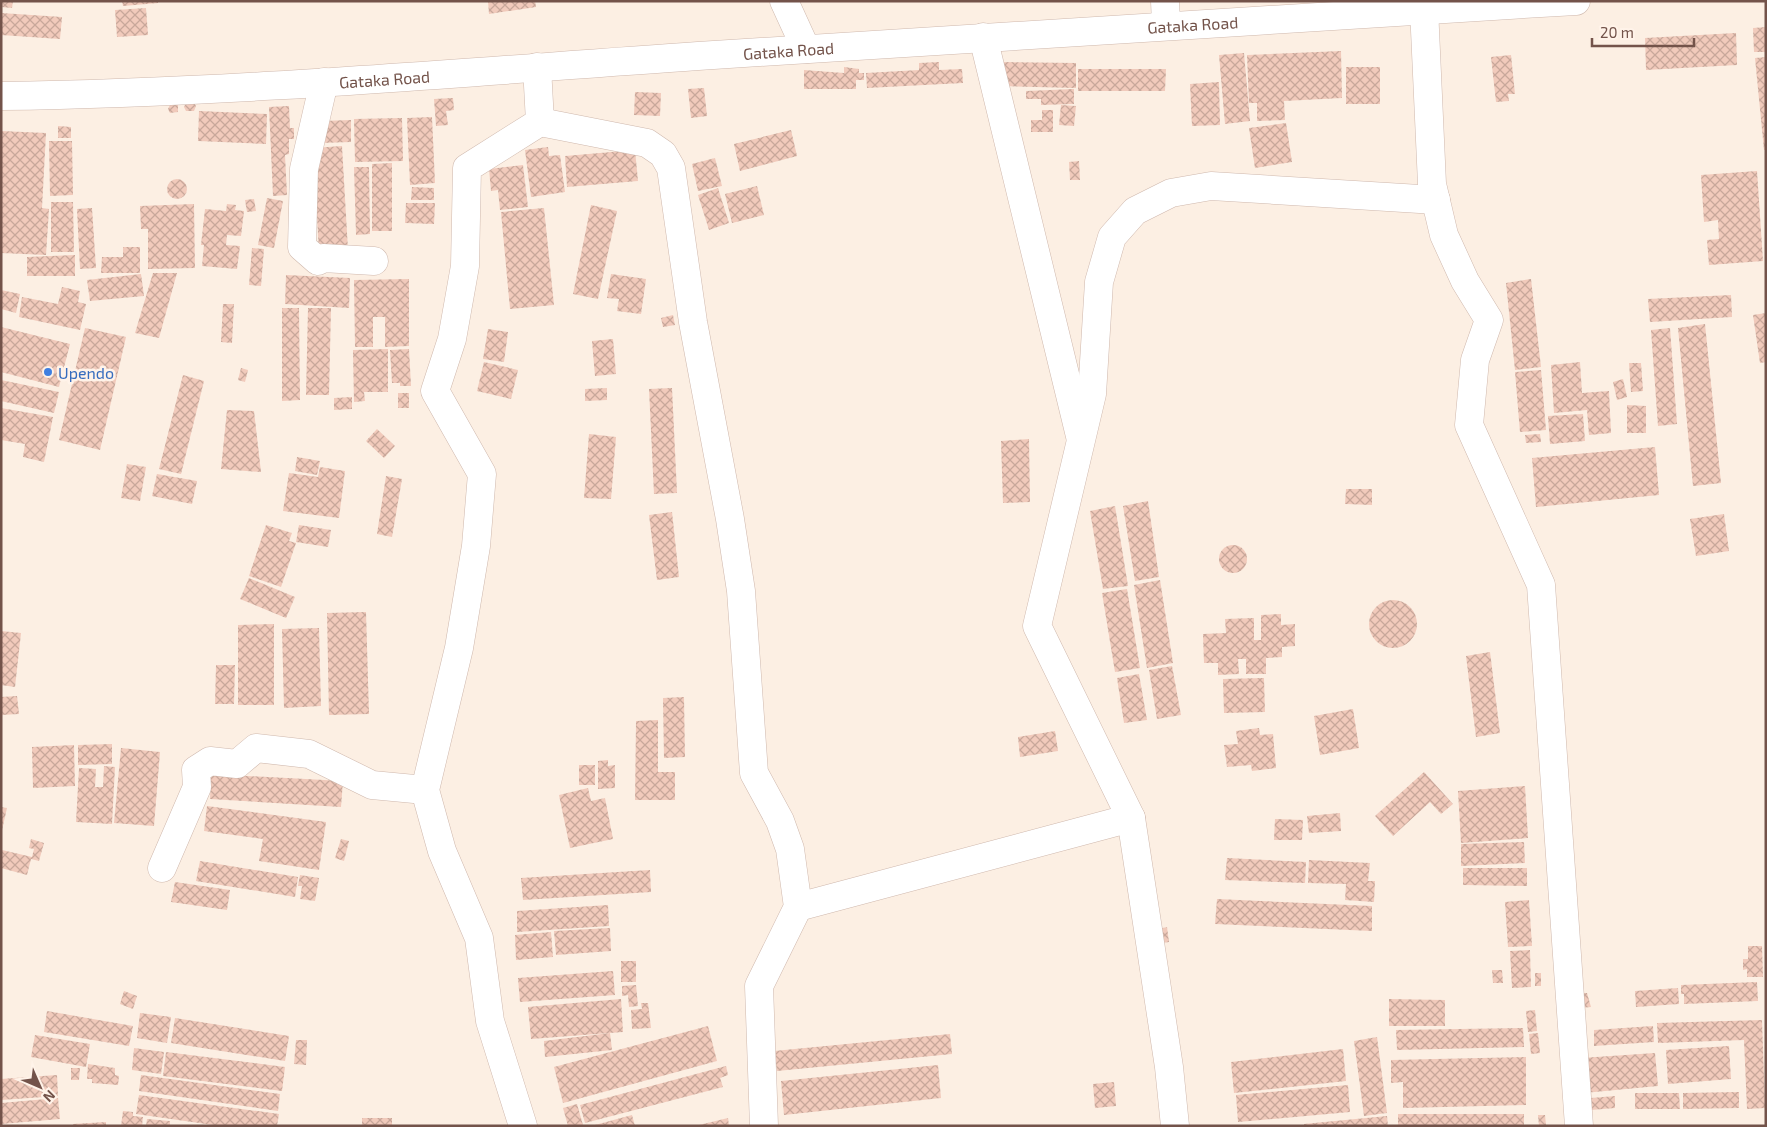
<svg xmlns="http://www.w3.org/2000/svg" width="1767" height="1127" font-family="'Exo 2',sans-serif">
  <defs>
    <pattern id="building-cross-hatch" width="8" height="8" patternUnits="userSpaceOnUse" patternTransform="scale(1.25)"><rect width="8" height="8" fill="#f1cabb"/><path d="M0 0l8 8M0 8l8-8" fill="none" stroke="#c8a79a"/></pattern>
  </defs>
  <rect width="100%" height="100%" fill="#fcefe3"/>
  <g fill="url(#building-cross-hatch)">
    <polygon points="1,1 13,1 12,8 1,7"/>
    <polygon points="122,1 158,1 158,3 123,6"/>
    <polygon points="488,1 535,1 536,7 489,14"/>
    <polygon points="146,8 148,35 117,37 115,10"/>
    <polygon points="1,13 62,17 60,39 1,35"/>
    <polygon points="1766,27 1766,52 1754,52 1753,28"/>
    <polygon points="1736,33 1737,65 1646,70 1645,38"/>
    <polygon points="1341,51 1342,98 1284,101 1285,120 1257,121 1257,103 1249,103 1247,55"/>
    <polygon points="1244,53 1250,121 1225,124 1219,55"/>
    <polygon points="1511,55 1515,94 1508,94 1509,101 1496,102 1491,57"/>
    <polygon points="1766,57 1766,150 1764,150 1755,58"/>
    <polygon points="939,62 939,70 962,69 963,83 867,88 866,73 919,70 919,63"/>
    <polygon points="1001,62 1076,63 1076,88 1001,86"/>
    <polygon points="844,67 859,69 859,73 864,73 864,80 856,80 856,89 804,89 804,70 844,73"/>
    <rect x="1346" y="67" width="34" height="37"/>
    <polygon points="1078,69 1166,69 1165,91 1078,91"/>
    <polygon points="1219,82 1220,125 1192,126 1190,84"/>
    <polygon points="704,88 707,116 691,118 688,89"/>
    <polygon points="1074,89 1074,104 1041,105 1041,99 1026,99 1026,91"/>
    <polygon points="635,92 661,93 660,116 634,115"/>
    <polygon points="453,98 454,110 446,111 448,125 436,126 434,99"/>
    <polygon points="186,103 194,103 196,106 194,111 186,111 184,107"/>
    <polygon points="178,104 178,112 170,113 168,109 170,105"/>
    <polygon points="1061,105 1076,106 1074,126 1059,125"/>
    <polygon points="289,106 290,128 294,128 294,139 289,139 289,154 285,155 287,195 273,196 269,107"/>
    <polygon points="1042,110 1053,110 1053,132 1031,132 1031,120 1042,120"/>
    <polygon points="199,111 267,114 266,144 198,141"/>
    <polygon points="432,117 435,183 410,185 407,118"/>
    <polygon points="402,118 403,161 355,162 354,119"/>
    <polygon points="351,120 351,142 321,143 320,121"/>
    <polygon points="1286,123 1292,162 1255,168 1249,128"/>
    <polygon points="58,126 71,127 71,138 58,138"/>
    <polygon points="791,130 797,156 740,171 734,144"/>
    <polygon points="1,131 46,133 42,208 49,209 46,255 1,253"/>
    <polygon points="49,141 72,141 73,195 50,196"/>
    <polygon points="342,146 348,250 319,252 313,148"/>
    <polygon points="548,147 549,156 560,155 565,192 531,197 525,150"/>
    <polygon points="635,150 638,181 567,187 565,156"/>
    <polygon points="715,158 722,186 698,191 692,164"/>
    <polygon points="1079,161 1080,180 1070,180 1069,162"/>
    <polygon points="392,163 392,231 372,231 372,164"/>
    <polygon points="523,165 528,207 500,210 498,190 491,191 489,169"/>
    <polygon points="354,167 369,167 370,234 356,235"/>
    <polygon points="1757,171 1763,261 1709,265 1707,240 1719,239 1718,220 1704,222 1701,175"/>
    <circle cx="177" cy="189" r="10"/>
    <polygon points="757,186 764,215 732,223 725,194"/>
    <polygon points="412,187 434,188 434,200 411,200"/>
    <polygon points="718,188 729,223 709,230 698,195"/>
    <polygon points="267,198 283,201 274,248 258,245"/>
    <polygon points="254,199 256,211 247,212 245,200"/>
    <polygon points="51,202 73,202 74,252 51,252"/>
    <polygon points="406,203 435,203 434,224 405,223"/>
    <polygon points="194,204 195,268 148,269 148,229 141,229 140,206"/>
    <polygon points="227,204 236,205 235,210 244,211 241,236 227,235 226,245 240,246 237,269 202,266 204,245 201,245 205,209 226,211"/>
    <polygon points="591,205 617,211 598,299 573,294"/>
    <polygon points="92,208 96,268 80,269 77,209"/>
    <polygon points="544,208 554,305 510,309 501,212"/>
    <polygon points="123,247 140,247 140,273 101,273 102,257 123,257"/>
    <polygon points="252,248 264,249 261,286 249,285"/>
    <polygon points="75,255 75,276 27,276 27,257"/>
    <polygon points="153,273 177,273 159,338 135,333"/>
    <polygon points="141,274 144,296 90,301 87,280"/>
    <polygon points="611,274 646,279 641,314 617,311 619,299 607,298"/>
    <polygon points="286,275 350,278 349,308 285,304"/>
    <polygon points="409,279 409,346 385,347 385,317 373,317 373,347 355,347 354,280"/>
    <polygon points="1531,279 1541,367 1515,370 1506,283"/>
    <polygon points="62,287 80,291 78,302 86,304 80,330 19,317 22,297 58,304"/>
    <polygon points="1,290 20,294 16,313 1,309"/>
    <polygon points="1731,295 1732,317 1650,322 1648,299"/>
    <polygon points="223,304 234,304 232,343 221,342"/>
    <polygon points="282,308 299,308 300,400 282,401"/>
    <polygon points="308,308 331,308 329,395 306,395"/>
    <polygon points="1766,313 1766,362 1760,363 1753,315"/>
    <polygon points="673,315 675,325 663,327 661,318"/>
    <polygon points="1705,324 1721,483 1693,486 1678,328"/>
    <polygon points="1,327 70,344 59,387 1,372"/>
    <polygon points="85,328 126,337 100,450 59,440"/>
    <polygon points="1670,328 1677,424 1658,426 1651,330"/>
    <polygon points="488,329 508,332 504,362 483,359"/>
    <polygon points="613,339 616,374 595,376 592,341"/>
    <polygon points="388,349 388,392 364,392 365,401 354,402 353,350"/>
    <polygon points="409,349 411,386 400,386 400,383 392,383 390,350"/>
    <polygon points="484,362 518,370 511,399 477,391"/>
    <polygon points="1580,362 1582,393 1609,391 1611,433 1589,435 1587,410 1554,413 1551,365"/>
    <polygon points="1629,363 1641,363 1643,391 1631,392"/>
    <polygon points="241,368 248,370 245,382 238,380"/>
    <polygon points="1541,370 1546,430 1520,432 1515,372"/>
    <polygon points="183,375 204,381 181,474 159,469"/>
    <polygon points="1623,379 1627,397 1617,400 1613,382"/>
    <polygon points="1,380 59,392 54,413 1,401"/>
    <polygon points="607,388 607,400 585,401 585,389"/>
    <polygon points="672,388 677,493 654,494 649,389"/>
    <rect x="398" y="393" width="11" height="15"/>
    <polygon points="352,397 352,409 334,410 334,398"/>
    <polygon points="1627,405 1646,406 1646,433 1627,433"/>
    <polygon points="1,408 53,417 44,462 23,457 25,444 1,440"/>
    <polygon points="227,410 254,411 261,472 221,469"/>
    <polygon points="1583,414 1585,441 1550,444 1548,416"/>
    <polygon points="377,429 395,446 384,458 366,441"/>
    <polygon points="589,434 616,437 611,499 584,498"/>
    <polygon points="1540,434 1541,442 1526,443 1525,435"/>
    <polygon points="1029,439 1030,502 1003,503 1001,441"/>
    <polygon points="1655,447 1659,495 1536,507 1532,458"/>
    <polygon points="297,457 320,461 317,475 295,471"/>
    <polygon points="127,464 146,467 140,501 121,498"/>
    <polygon points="320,467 345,471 339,518 283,511 289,473 318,477"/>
    <polygon points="157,474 197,481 192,504 152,496"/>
    <polygon points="386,476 402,479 392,537 377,534"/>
    <polygon points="1346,489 1372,489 1372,505 1345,504"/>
    <polygon points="1148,501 1159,577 1135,581 1123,506"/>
    <polygon points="1115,506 1128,586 1103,589 1090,511"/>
    <polygon points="672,512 679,577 657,580 649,515"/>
    <polygon points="1724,514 1729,551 1696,556 1690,519"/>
    <polygon points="266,525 292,533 289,541 296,543 281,587 249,576"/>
    <polygon points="299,525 331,530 328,547 296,542"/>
    <circle cx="1233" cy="559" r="14"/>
    <polygon points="249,578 295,597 286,618 240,599"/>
    <polygon points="1160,580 1173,663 1147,668 1134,585"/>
    <polygon points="1127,589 1140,668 1115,672 1102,593"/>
    <circle cx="1393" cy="624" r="24"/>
    <polygon points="366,612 369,714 329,715 327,613"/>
    <polygon points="1281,614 1281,625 1295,624 1295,646 1282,647 1282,657 1266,658 1266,674 1246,674 1246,659 1238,659 1239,674 1218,675 1218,663 1204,663 1203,634 1226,633 1225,619 1254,618 1254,640 1261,640 1261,615"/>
    <polygon points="274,624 274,705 238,705 238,625"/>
    <polygon points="319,628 321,706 284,708 282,629"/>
    <polygon points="1,631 21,633 15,687 1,685"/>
    <polygon points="1490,652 1500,733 1476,737 1466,656"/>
    <polygon points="216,665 235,665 234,704 215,704"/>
    <polygon points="1172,666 1181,715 1157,719 1149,670"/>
    <polygon points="1139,674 1147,720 1124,723 1117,678"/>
    <polygon points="1264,678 1265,712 1224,713 1223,679"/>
    <polygon points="17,696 19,714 1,715 1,697"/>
    <polygon points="684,697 685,757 664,758 663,698"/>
    <polygon points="1353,709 1359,748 1320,755 1314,716"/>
    <polygon points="658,720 658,772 675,772 675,800 635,800 636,721"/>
    <polygon points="1259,728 1260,735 1273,734 1276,768 1252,771 1251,765 1227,767 1224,745 1238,744 1236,731"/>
    <polygon points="1055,731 1058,751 1020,757 1018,737"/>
    <polygon points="112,744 112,764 78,765 78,745"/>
    <polygon points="74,745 75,786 33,788 32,747"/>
    <polygon points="121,748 160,752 154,826 114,823"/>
    <polygon points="608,760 608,766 615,765 615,788 598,789 598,761"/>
    <rect x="579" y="765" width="16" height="20"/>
    <polygon points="104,766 115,767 112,824 76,822 79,768 96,769 95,787 103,787"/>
    <polygon points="1424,772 1453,804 1441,814 1430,802 1393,836 1375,816"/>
    <polygon points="211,774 343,781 341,807 210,799"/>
    <polygon points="1525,786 1528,838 1461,843 1458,791"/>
    <polygon points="588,788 591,801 605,798 613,839 570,848 559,795"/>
    <polygon points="207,806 326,822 319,870 259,861 263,839 204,831"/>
    <polygon points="1,807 7,808 2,830 1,830"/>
    <polygon points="1340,813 1341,831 1309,833 1307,816"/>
    <polygon points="1275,819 1303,820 1302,840 1274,840"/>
    <polygon points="31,839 44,843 39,861 31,859 27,875 1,868 2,850 32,857 34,849 29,848"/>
    <polygon points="341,839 349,841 344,861 335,858"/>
    <polygon points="1524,842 1525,863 1461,866 1461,844"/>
    <polygon points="1227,858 1306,862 1305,883 1225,880"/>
    <polygon points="1309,860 1370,863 1368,881 1375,881 1374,902 1345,900 1346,884 1308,883"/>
    <polygon points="200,861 298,877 295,897 196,881"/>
    <polygon points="1463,868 1527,868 1527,886 1463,885"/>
    <polygon points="650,870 651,892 523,900 521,878"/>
    <polygon points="300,875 319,878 315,901 300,899 302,886 298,886"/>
    <polygon points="175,882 230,890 227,910 171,902"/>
    <polygon points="1217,899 1372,906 1372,931 1215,924"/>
    <polygon points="1529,900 1532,946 1508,947 1505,902"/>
    <polygon points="608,905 609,926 517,932 517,911"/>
    <polygon points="1167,927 1169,942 1156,944 1154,930"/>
    <polygon points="610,928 611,951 556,955 554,931"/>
    <polygon points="551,932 553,957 516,960 515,935"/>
    <polygon points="1748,946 1762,946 1763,977 1747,977 1747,969 1743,970 1743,959 1748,959"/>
    <polygon points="1530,950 1531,987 1512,988 1510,951"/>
    <rect x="621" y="961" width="15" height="21"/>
    <polygon points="1492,970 1502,970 1503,983 1493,983"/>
    <polygon points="613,971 615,995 520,1002 518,978"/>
    <rect x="1535" y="973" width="6" height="13"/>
    <polygon points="1757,982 1758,1001 1684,1004 1684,994 1681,994 1681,985"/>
    <polygon points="636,985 638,1006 629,1007 628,995 622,996 622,986"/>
    <polygon points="1678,988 1679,1004 1636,1007 1635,991"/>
    <polygon points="124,991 137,996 133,1009 120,1004"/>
    <polygon points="1580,993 1587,993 1591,1007 1581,1008"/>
    <polygon points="621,999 623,1032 531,1039 528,1007"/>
    <polygon points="1389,999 1445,1000 1445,1026 1389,1026"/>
    <polygon points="641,1003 648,1003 651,1028 632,1029 631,1010 642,1009"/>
    <polygon points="1535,1010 1537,1031 1528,1032 1526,1011"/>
    <polygon points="47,1011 133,1026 129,1046 44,1032"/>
    <polygon points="140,1013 171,1017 167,1043 137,1038"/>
    <polygon points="175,1018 289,1036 285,1061 171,1043"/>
    <polygon points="1762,1020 1765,1108 1747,1109 1744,1040 1658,1043 1657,1023"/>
    <polygon points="708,1026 717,1061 563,1103 554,1067"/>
    <polygon points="1653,1026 1654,1042 1594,1046 1594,1030"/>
    <polygon points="1523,1028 1524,1047 1397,1050 1396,1030"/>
    <polygon points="610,1033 612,1050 545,1057 544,1041"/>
    <polygon points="1538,1033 1540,1053 1531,1054 1529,1034"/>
    <polygon points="950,1034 952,1054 777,1071 774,1051"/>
    <polygon points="35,1035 90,1044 86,1067 31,1057"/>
    <polygon points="1377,1037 1387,1113 1364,1116 1354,1041"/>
    <polygon points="296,1040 307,1040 306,1065 294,1064"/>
    <polygon points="1729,1046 1731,1079 1668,1084 1666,1050"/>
    <polygon points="134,1048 164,1052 161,1074 132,1070"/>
    <polygon points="1343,1049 1346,1081 1234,1093 1231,1062"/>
    <polygon points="166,1052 285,1067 282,1091 163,1076"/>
    <polygon points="1655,1053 1658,1086 1584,1093 1581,1058"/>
    <polygon points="1526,1057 1526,1105 1403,1108 1403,1082 1391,1083 1391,1060"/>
    <polygon points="88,1064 115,1068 115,1075 119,1076 118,1085 92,1083 92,1079 87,1079"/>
    <polygon points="938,1065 941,1098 784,1115 781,1081"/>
    <polygon points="726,1066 728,1075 720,1078 723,1087 585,1123 580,1105"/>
    <polygon points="71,1068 80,1068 79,1080 71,1080"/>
    <polygon points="57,1075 58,1096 1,1100 1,1079"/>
    <polygon points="141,1075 280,1094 278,1111 139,1091"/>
    <polygon points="1114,1082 1116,1106 1095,1108 1093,1084"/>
    <polygon points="1348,1085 1350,1112 1238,1122 1236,1095"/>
    <polygon points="1739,1092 1739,1108 1683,1109 1683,1093"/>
    <polygon points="1635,1093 1679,1093 1680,1109 1635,1109"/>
    <polygon points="139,1095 279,1114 277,1126 220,1126 136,1114"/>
    <polygon points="1615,1096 1615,1108 1591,1110 1591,1098"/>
    <polygon points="58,1098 60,1119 1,1124 1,1103"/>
    <polygon points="577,1104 583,1125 568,1126 563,1108"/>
    <polygon points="123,1111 133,1112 133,1116 143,1117 142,1126 121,1126"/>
    <rect x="1398" y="1114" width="126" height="12"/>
    <polygon points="632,1115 635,1126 595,1126 595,1125"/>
    <polygon points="1538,1115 1545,1115 1546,1125 1539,1126"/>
    <polygon points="1387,1116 1388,1126 1304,1126 1304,1124"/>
    <rect x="362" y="1118" width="30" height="8"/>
    <polygon points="728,1118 729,1126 699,1126 699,1125"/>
    <polygon points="147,1119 170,1121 170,1126 146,1126"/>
    <polygon points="106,1122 106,1126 73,1126 73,1124"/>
  </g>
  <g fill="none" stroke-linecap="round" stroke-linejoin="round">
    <g stroke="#cfb8ad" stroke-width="29">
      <g id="minor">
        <polyline points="784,1 806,49"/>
        <polyline points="1165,1 1166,25"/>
        <polyline points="1424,8 1432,184 1444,235 1465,281 1489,320 1475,360 1469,425 1541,585 1579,1126"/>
        <polyline points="983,37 1080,436"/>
        <polyline points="324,82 304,169 302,247 318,261 323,258 374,261"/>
        <path id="s1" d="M1 96C234 93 466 72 698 56 990 36 1283 18 1576 1"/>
        <polyline points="540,122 647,143 663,154 671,168 693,322 730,519 741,591 754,773 780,821 790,849 798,907 759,986 764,1126"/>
        <polyline points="162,868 197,787 196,770 210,761 237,764 256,748 309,754 372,785 425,790"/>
        <polyline points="798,907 1131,818"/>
        <polyline points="523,1126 490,1021 479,938 442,851 425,790 459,648 476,546 482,474 435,391 452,339 465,266 467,168 540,122 537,67"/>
        <polyline points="1175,1126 1169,1067 1131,818 1037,626 1092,394 1099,282 1112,237 1135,211 1171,193 1211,186 1436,200"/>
      </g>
    </g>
    <use href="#minor" stroke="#fff" stroke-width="28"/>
  </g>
  <circle fill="#3f7fe0" stroke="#fff3e9" stroke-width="2" cx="48" cy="372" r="5"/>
  <g text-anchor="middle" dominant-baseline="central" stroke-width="5" stroke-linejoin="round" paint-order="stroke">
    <g font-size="16" fill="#73534a" stroke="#fff3e9">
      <text stroke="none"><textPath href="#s1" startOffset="1194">Gataka Road</textPath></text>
      <text stroke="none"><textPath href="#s1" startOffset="789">Gataka Road</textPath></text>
      <text stroke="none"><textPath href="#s1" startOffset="384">Gataka Road</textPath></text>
    </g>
    <g font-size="16" fill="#366cbe" stroke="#fff3e9" text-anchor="start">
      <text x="58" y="372">Upendo</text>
    </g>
  </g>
  <rect width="1767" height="1127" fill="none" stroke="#73534a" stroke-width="5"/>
  <g transform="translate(40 1087) rotate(135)" stroke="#fff3e9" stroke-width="4" paint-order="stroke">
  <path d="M0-4L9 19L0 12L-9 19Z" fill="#73534a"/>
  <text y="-8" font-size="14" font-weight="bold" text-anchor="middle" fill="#73534a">N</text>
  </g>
  <path d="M1592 38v8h102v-8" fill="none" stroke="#73534a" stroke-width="2.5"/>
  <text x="1600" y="38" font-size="15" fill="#73534a" stroke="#fff3e9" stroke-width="4" paint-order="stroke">20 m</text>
</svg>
